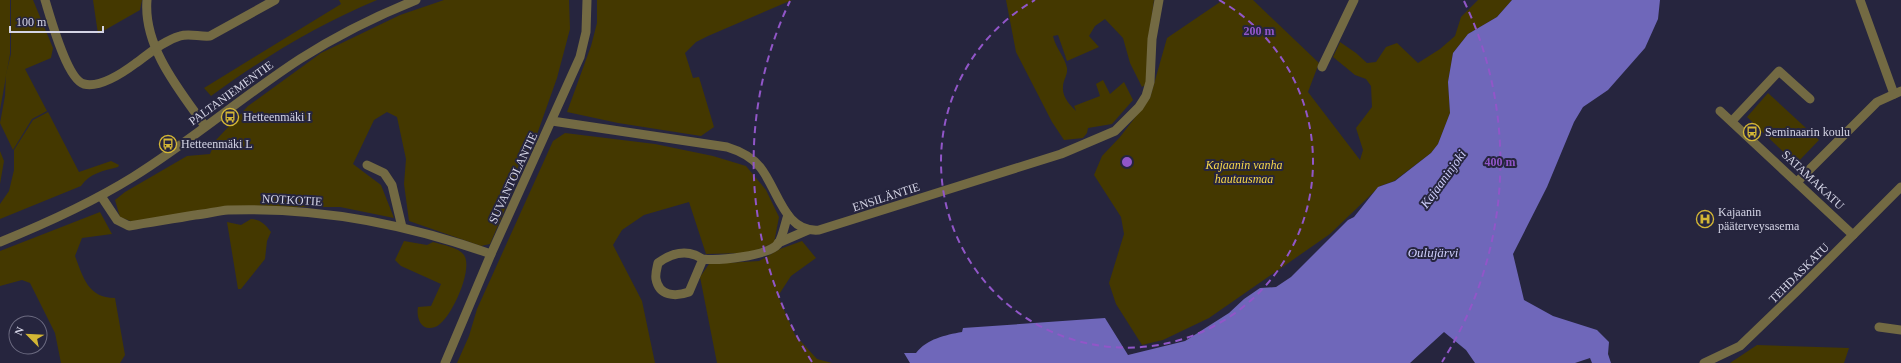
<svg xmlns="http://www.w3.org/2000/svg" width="1901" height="363" font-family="Georgia,serif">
  <rect width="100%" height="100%" fill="#26253e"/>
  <g fill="#443800">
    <polygon points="0,0 10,0 10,54 0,110"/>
    <polygon points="11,0 33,0 53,48 51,58 25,69 47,111 32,119 13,150 0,123 5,96 6,74 11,54"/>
    <polygon points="93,0 142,0 140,10 98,34"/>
    <path d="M339 0H377C317 25 263 58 211 96L204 88 341 4Z"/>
    <polygon points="444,0 569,0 570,29 557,78 535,140 490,244 481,246 409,221 404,184 406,159 397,117 387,112 374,120 353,164 381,185 394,218 340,207 223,207 133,222 120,217 115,200 125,192 187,156 210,154 216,140 248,106 321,53 400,15"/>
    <polygon points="597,0 792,0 708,36 696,42 685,53 693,78 699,77 714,127 701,136 618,123 567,112 591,46 597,23"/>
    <path d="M1006 0H1154L1148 43 1147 84 1142 87 1130 63 1123 38 1105 19 1095 26 1089 36 1099 47 1067 61 1058 35 1053 36C1056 49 1065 57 1067 68 1068 75 1063 80 1063 87 1062 97 1070 105 1076 111L1074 106 1100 96 1096 84 1103 80 1110 94 1124 82 1133 100 1112 124 1088 128 1087 133 1083 138 1064 140 1052 122 1016 52Z"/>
    <polygon points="1223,0 1253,0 1319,63 1308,92 1360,160 1363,150 1356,128 1372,107 1371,86 1366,79 1355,75 1333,57 1340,42 1356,53 1367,63 1376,62 1386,47 1397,43 1418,63 1440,49 1455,36 1461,17 1478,0 1512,0 1497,17 1468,34 1453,53 1448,82 1450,113 1438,144 1431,153 1394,181 1380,186 1330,234 1209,318 1163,340 1142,345 1116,304 1109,283 1124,234 1121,217 1094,175 1102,156 1120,137 1150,98 1167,38"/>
    <polygon points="1768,93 1819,140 1796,164 1747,117"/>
    <path d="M48 112 79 172 111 161 119 165 118 167C103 171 90 173 81 186L0 219V204L9 191 14 170V150L33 120Z"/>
    <polygon points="565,133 655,144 713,156 746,166 766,190 779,217 774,243 749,253 706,254 689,202 644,215 622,230 613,245 642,301 655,363 457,363 469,336 477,309 553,141"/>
    <polygon points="0,151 4,161 0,184"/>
    <path d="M100 212 112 234 82 238 75 256C83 277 88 298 115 298L125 355 120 363H61L55 333 30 283 22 280 0 286V251Z"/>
    <path d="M251 219C260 219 266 225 271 232L267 241 265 259 241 289H238L227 222 241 225Z"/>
    <path d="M404 241 427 245 433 242C443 245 458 247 464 255 474 269 450 322 435 327 421 332 416 318 418 307L431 306 441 284 401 266 395 260Z"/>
    <polygon points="802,241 816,258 791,276 778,296 795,335 817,359 832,363 717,363 700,277 709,264 759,261 780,249"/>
    <polygon points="1757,345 1849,348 1844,363 1730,363"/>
  </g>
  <path fill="#6f67ba" d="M1512 0H1660L1658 19 1645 48 1608 90 1583 107 1574 122 1547 187 1513 254 1524 300 1553 316 1597 330 1609 342 1608 354 1611 363H1592L1590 358 1575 363H1475L1466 350 1444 332 1410 363H910L904 353H916C927 339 945 335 962 332L963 328 1105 318 1128 355 1185 341 1229 313 1244 299 1260 288 1276 287 1291 277 1348 220 1354 217 1378 187 1395 181 1431 153 1438 144 1450 113 1448 82 1453 53 1468 34 1497 17Z"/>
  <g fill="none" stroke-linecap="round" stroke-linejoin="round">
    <g stroke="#736a43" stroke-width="9">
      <path d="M45 0C50 16 67 80 84 84 100 88 124 72 136 63 150 53 163 41 180 36 189 33 200 37 210 36L275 0"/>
      <path d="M147 0C143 47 180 91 205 126"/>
      <polyline points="1860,0 1894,94"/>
      <polyline points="1322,67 1354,0"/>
      <polyline points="1720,111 1853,235"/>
      <path d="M552 121 727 147C740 151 751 156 760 167 778 189 784 233 819 230L1061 154 1115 131 1139 107 1146 96 1150 82 1152 39 1159 0"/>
      <polyline points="1732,121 1779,71 1810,99"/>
      <polyline points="367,165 384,173 392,185 402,227"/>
      <polyline points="1797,182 1877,102 1901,91"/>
      <path d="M101 196 117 220 129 226C151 222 173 219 195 215 206 214 217 211 228 210 318 207 407 224 491 254"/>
      <path d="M0 242C47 223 91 203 133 177 191 141 243 96 300 59 336 36 376 16 416 0"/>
      <polyline points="778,243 808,230"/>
      <path d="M703 259 689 292C675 297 659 296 656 279 655 274 657 268 658 263 669 255 681 250 695 255 698 256 700 258 703 259 718 261 768 256 778 244 783 237 785 223 788 215"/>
      <polyline points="1879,327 1901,330"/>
      <polyline points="445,363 491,254 580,57 586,32 587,0"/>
      <polyline points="1704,363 1740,346 1797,291 1901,187"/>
    </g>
  </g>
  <g fill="none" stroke="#9156c8" stroke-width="2" stroke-dasharray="7 5">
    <path d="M1219 0A186 186 0 1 1 1035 0"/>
    <path d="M812 362A373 373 0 0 1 790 1M1464 1A373 373 0 0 1 1442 362"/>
  </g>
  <defs>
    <g id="bus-ring" transform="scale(0.9)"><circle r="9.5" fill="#26253e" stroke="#d3b635" stroke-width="1.5"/><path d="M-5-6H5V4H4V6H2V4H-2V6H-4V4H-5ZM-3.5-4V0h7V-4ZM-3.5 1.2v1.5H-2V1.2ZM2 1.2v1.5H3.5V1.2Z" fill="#d3b635"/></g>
    <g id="hospital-ring" transform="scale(0.9)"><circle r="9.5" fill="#26253e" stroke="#d3b635" stroke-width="1.5"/><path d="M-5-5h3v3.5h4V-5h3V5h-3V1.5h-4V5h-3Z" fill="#d3b635"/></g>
  </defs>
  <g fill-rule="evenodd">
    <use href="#bus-ring" x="230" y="117"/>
    <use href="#bus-ring" x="1752" y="132"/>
    <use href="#bus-ring" x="168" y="144"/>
    <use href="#hospital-ring" x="1705" y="219"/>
  </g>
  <g text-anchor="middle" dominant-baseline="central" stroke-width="4" stroke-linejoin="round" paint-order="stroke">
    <g font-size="12" fill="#d4d4e5" stroke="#26253e">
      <text transform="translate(231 93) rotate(-36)">PALTANIEMENTIE</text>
      <text transform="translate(513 178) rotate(-65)">SUVANTOLANTIE</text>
      <text transform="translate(1813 180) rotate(43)">SATAMAKATU</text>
      <text transform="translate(886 197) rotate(-18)">ENSILÄNTIE</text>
      <text transform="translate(292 200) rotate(3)">NOTKOTIE</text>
      <text transform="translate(1799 273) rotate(-45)">TEHDASKATU</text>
    </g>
    <g font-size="12" fill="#d4d4e5" stroke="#26253e" text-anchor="start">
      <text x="243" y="117">Hetteenmäki I</text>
      <text x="1765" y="132">Seminaarin koulu</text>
      <text x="181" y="144">Hetteenmäki L</text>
      <text x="1718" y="212">Kajaanin<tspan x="1718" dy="14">pääterveysasema</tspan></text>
    </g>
    <g font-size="12" font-style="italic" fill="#f7d74b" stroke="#26253e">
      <text x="1244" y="165">Kajaanin vanha<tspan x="1244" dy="14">hautausmaa</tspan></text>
    </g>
    <g font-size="13" font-style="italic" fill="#cecefb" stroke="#26253e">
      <text transform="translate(1443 179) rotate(-54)">Kajaaninjoki</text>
      <text x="1433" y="252">Oulujärvi</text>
    </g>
  </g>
  <circle cx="1127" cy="162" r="6" fill="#9156c8" stroke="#26253e" stroke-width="2"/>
  <g font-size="12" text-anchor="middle" font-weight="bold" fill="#9156c8" stroke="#26253e" stroke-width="4" stroke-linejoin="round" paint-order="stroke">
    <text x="1259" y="35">200 m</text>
    <text x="1500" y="166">400 m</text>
  </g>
  <g transform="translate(28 335) rotate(294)"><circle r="19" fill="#26253e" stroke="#6c6b81"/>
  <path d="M0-3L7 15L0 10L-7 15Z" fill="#d3b635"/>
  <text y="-6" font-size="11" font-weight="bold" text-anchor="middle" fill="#d4d4e5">N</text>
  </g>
  <path d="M10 26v6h93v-6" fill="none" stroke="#d4d4e5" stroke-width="2"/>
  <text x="16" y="26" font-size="12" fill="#d4d4e5" stroke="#26253e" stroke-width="3" paint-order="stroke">100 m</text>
</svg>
